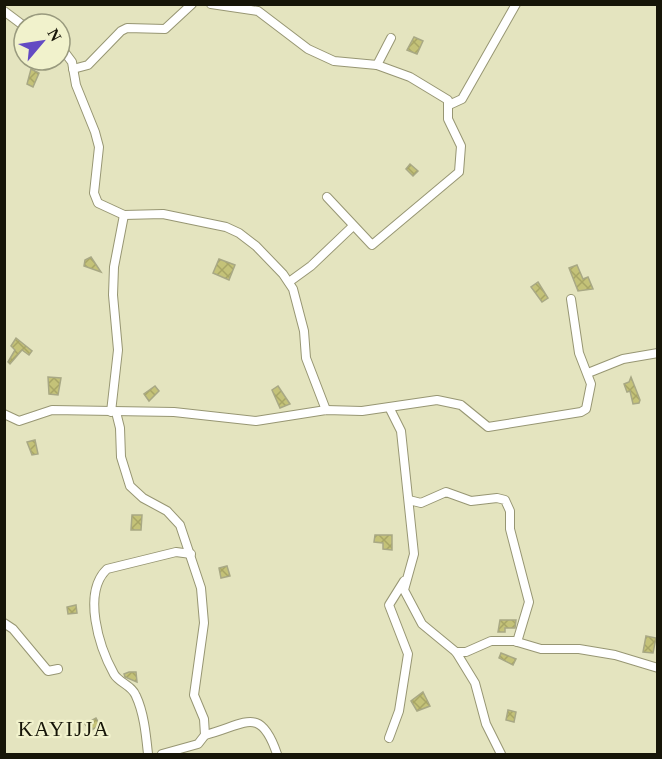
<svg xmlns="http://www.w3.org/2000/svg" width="662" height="759" font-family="'Times New Roman',serif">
  <defs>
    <pattern id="building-cross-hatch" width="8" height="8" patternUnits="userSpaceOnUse" patternTransform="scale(1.5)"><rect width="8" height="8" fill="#c4c278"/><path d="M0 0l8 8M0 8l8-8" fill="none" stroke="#a8a666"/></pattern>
  </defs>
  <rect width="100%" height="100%" fill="#e4e4bf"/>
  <g fill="url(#building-cross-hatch)" stroke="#a8a884" stroke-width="1.5">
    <polygon points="414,37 423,41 417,54 407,50"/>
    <polygon points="31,69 39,73 33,87 27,84"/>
    <polygon points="410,164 418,171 413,176 406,169"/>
    <polygon points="91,257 101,272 84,266 85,260"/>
    <polygon points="219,259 235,265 229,280 213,273"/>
    <polygon points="577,265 583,279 588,277 593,289 578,291 569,268"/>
    <polygon points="538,282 548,298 542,302 531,287"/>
    <polygon points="16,338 32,351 29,355 22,350 10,364 8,362 15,350 11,346"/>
    <polygon points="48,377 61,378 58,395 49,394"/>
    <polygon points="631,377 640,400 639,403 633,404 630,391 627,392 624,384 629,382"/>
    <polygon points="155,386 159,391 149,401 144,394"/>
    <polygon points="278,386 290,404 280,408 272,390"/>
    <polygon points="35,440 38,454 32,455 27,442"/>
    <polygon points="132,515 142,515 141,530 131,530"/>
    <polygon points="375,535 392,535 392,550 383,549 383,543 374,542"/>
    <polygon points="227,566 230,576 221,578 219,568"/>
    <polygon points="76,605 77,613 68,614 67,607"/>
    <polygon points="500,620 516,620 515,628 505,628 505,632 498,632"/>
    <polygon points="646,636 656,638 653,653 643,652"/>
    <polygon points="501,653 516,659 513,665 499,658"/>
    <polygon points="129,672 136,672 137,682 125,677 124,674"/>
    <polygon points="423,692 430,706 417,711 411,701"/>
    <polygon points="508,710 516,712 514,722 506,720"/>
    <polygon points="96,718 100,725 90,731 85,724"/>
  </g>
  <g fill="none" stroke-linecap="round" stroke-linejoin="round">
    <g stroke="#979673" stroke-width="10">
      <g id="street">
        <polyline points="211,4 258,11 308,49 334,61 377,65 391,38"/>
        <polyline points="4,11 24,26"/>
        <polyline points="60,46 72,62 76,85 95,132 99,147 94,193 98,203 124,215 163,214 226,227 239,233 256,246 283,274 293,289 304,331 306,358 326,410"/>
        <polyline points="73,69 88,65 121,31 127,28 165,29 192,4"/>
        <polyline points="449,105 462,99 516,4"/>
        <polyline points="327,197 372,245 459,172 461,146 448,119 448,100 410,77 377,65"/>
        <polyline points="289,282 311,266 352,227"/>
        <polyline points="588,373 623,359 658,353"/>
        <polyline points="390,409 401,431 414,554 404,590 422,624 456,652 475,683 486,724 501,754"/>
        <polyline points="111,412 118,350 113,295 114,267 124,215"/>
        <polyline points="116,412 120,428 121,457 130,486 143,498 167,511 180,525 201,588 204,623 194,695 204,719 205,735 198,744 162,754"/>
        <polyline points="4,414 19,421 52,410 174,412 256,421 326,410 362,411 437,400 461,405 488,427 581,412 586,409 591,384 579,353 571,299"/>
        <polyline points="409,500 421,503 446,492 471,501 497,498 505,500 510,511 510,529 529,602 517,642"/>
        <polyline points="4,623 13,629 48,671 58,669"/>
        <polyline points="456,652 466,652 491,641 514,641 541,649 579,649 615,655 658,668"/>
        <path d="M205 735C245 725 260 704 277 754"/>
        <polyline points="389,738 399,711 408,654 389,605 404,581"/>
        <path d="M148 754C146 735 144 713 136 696 132 685 119 683 114 674 99 647 82 593 107 569L176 552 191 554"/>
      </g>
    </g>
    <use href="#street" stroke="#fff" stroke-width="8"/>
  </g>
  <g text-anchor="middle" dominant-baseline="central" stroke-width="4.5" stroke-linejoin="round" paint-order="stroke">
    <g font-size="21" letter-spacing="1.5" fill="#161508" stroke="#f1f2cc">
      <text x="64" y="729">KAYIJJA</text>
    </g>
  </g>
  <rect width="662" height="759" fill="none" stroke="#161508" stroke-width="12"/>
  <g transform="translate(42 42) rotate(61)"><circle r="28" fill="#f1f2cc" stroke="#999a7e" stroke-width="1.5"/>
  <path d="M0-4.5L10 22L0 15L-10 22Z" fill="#634bc3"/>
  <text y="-9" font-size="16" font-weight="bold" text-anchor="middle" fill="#161508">N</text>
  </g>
</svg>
